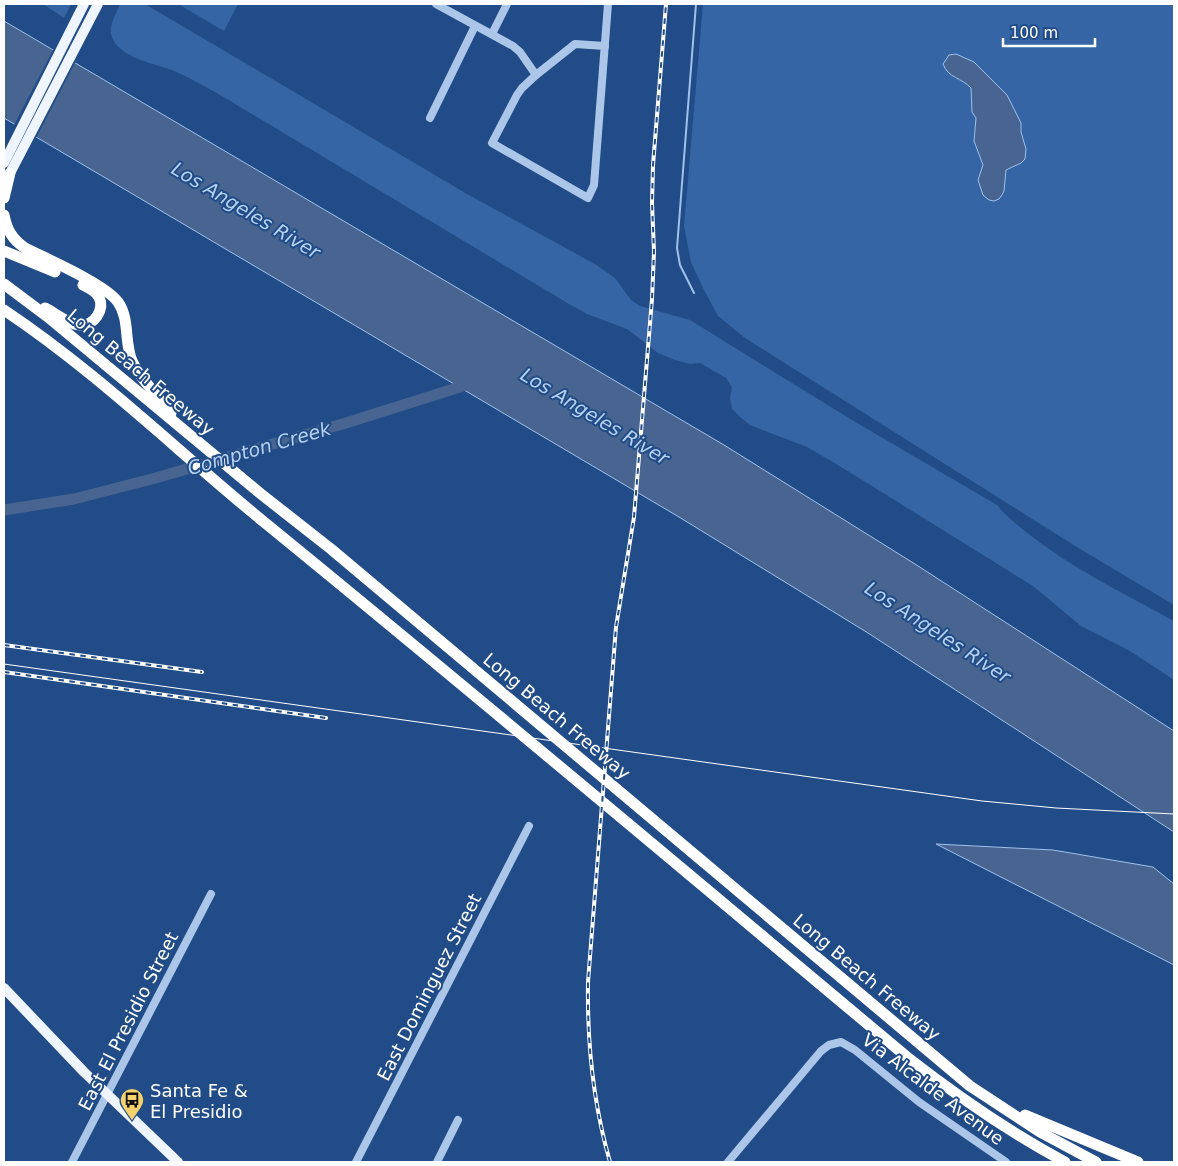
<svg xmlns="http://www.w3.org/2000/svg" width="1178" height="1166" font-family="'DejaVu Sans',sans-serif">
  <rect width="100%" height="100%" fill="#214c87"/>
  <g fill="#3565a4">
    <polygon points="43,4 71,4 64,18"/>
    <path d="M120 4H145L467 194 595 264 615 278 631 300 640 306 690 320 852 420 997 505C1000 507 1001 511 1004 513 1053 559 1116 589 1174 621V680L1130 651 1081 626 1033 586 838 465 807 447 750 425 740 417 732 409 730 398 732 387 726 378 700 363 690 364 675 360 658 353 627 329 587 314 569 304 220 95C204 86 188 77 172 70 153 63 117 58 111 34 109 25 117 12 120 4Z"/>
    <polygon points="178,4 238,4 224,31"/>
    <polygon points="703,4 1174,4 1174,605 1080,549 745,338 718,316 703,288 691,262 684,226"/>
  </g>
  <g fill="#476590" stroke="#9fc1eb">
    <polygon points="4,21 724,445 915,564 1174,731 1174,832 868,633 679,517 4,118"/>
    <path d="M956 54 974 62 1007 95 1021 123V132L1026 149 1025 159 1021 163 1006 170 1004 191 1002 195 999 199 994 201 989 200 983 195 978 180 983 165 974 141 976 118 972 112 971 88C962 78 948 78 943 64L949 55Z"/>
    <polygon points="936,844 1053,850 1153,867 1174,884 1174,965"/>
  </g>
  <polygon fill="#214c87" points="54,48 76,61 35,140 13,127"/>
  <g fill="none" stroke-linecap="round" stroke-linejoin="round">
    <polyline stroke="#9fc1eb" stroke-width="2" points="694,293 680,265 677,248 696,4"/>
    <polyline stroke="#476590" stroke-width="11" points="4,510 74,499 152,479 346,423 460,387 474,381"/>
    <g stroke="#acc6ea" stroke-width="8">
      <polyline points="436,4 513,46 520,52 536,75 575,44 605,46"/>
      <polyline points="492,34 507,4"/>
      <polyline points="536,75 522,88 517,95 492,143 588,198 594,185 608,4"/>
      <polyline points="430,118 475,26"/>
      <polyline points="72,1162 211,894"/>
      <polyline points="356,1162 529,826"/>
      <polyline points="437,1162 458,1120"/>
      <polyline points="728,1162 821,1051 829,1045 841,1042 855,1050 919,1102 1006,1162"/>
    </g>
    <g stroke="#eff5fe" stroke-width="10">
      <polyline points="4,163 84,4"/>
      <polyline points="7,179 98,4"/>
      <polyline points="4,988 84,1072 178,1162"/>
    </g>
    <g stroke="#fff" stroke-width="11">
      <polyline points="4,198 10,173"/>
      <path d="M4 215C7 230 12 239 25 248 47 259 105 284 118 302 130 319 124 342 132 361 139 377 160 399 171 413"/>
      <polyline points="4,251 55,272"/>
      <polyline points="4,284 48,317 261,494 331,549 970,1086 1040,1132 1096,1162"/>
      <path d="M45 308C55 313 68 324 80 325 94 326 105 310 99 297 96 291 89 288 83 285"/>
      <path d="M4 310C97 372 177 451 264 522 480 698 693 878 907 1057 957 1096 1009 1132 1065 1162"/>
      <polyline points="1025,1115 1138,1162"/>
    </g>
    <polyline stroke="#fff" stroke-width="1" points="4,664 982,801 1056,808 1174,814"/>
    <g stroke="#fff" stroke-width="4">
      <g id="rail">
        <polyline points="4,645 202,672"/>
        <polyline points="4,672 326,718"/>
        <path d="M610 1162C593 1103 587 1043 588 982L616 627 634 517 652 299 654 252 652 203 653 165 666 4"/>
      </g>
    </g>
    <use href="#rail" stroke="#214c87" stroke-width="2" stroke-dasharray="5.5" stroke-linecap="butt"/>
  </g>
  <defs>
    <g id="bus-pin" transform="scale(1.25)"><path d="M0 17L-7.5 6A9.5 9.5 0 1 1 7.5 6Z" fill="#f6d26d" stroke="#214c87"/><path d="M-5-6H5V4H4V6H2V4H-2V6H-4V4H-5ZM-3.5-4V0h7V-4ZM-3.5 1.2v1.5H-2V1.2ZM2 1.2v1.5H3.5V1.2Z" fill="#111"/></g>
  </defs>
  <g fill-rule="evenodd">
    <use href="#bus-pin" x="132" y="1100"/>
  </g>
  <g text-anchor="middle" dominant-baseline="central" stroke-width="4" stroke-linejoin="round" paint-order="stroke">
    <g font-size="18" fill="#fff" stroke="#214c87">
      <text transform="translate(141 372) rotate(40)">Long Beach Freeway</text>
      <text transform="translate(557 716) rotate(40)">Long Beach Freeway</text>
      <text transform="translate(867 977) rotate(40)">Long Beach Freeway</text>
      <text transform="translate(429 987) rotate(-63)">East Dominguez Street</text>
      <text transform="translate(128 1021) rotate(-63)">East El Presidio Street</text>
      <text transform="translate(933 1089) rotate(37)">Via Alcalde Avenue</text>
    </g>
    <g font-size="18" fill="#fff" stroke="#214c87" text-anchor="start">
      <text x="150" y="1090">Santa Fe &amp;<tspan x="150" dy="21">El Presidio</tspan></text>
    </g>
    <g font-size="19" font-style="italic" fill="#b7d1f1" stroke="#214c87">
      <text transform="translate(246 210) rotate(31)">Los Angeles River</text>
      <text transform="translate(595 416) rotate(31)">Los Angeles River</text>
      <text transform="translate(259 448) rotate(-16)">Compton Creek</text>
      <text transform="translate(938 632) rotate(33)">Los Angeles River</text>
    </g>
  </g>
  <rect width="1178" height="1166" fill="none" stroke="#ffffff" stroke-width="10"/>
  <path d="M1003 38v8h92v-8" fill="none" stroke="#ffffff" stroke-width="2.5"/>
  <text x="1010" y="38" font-size="15" fill="#ffffff" stroke="#214c87" stroke-width="4" paint-order="stroke">100 m</text>
</svg>
